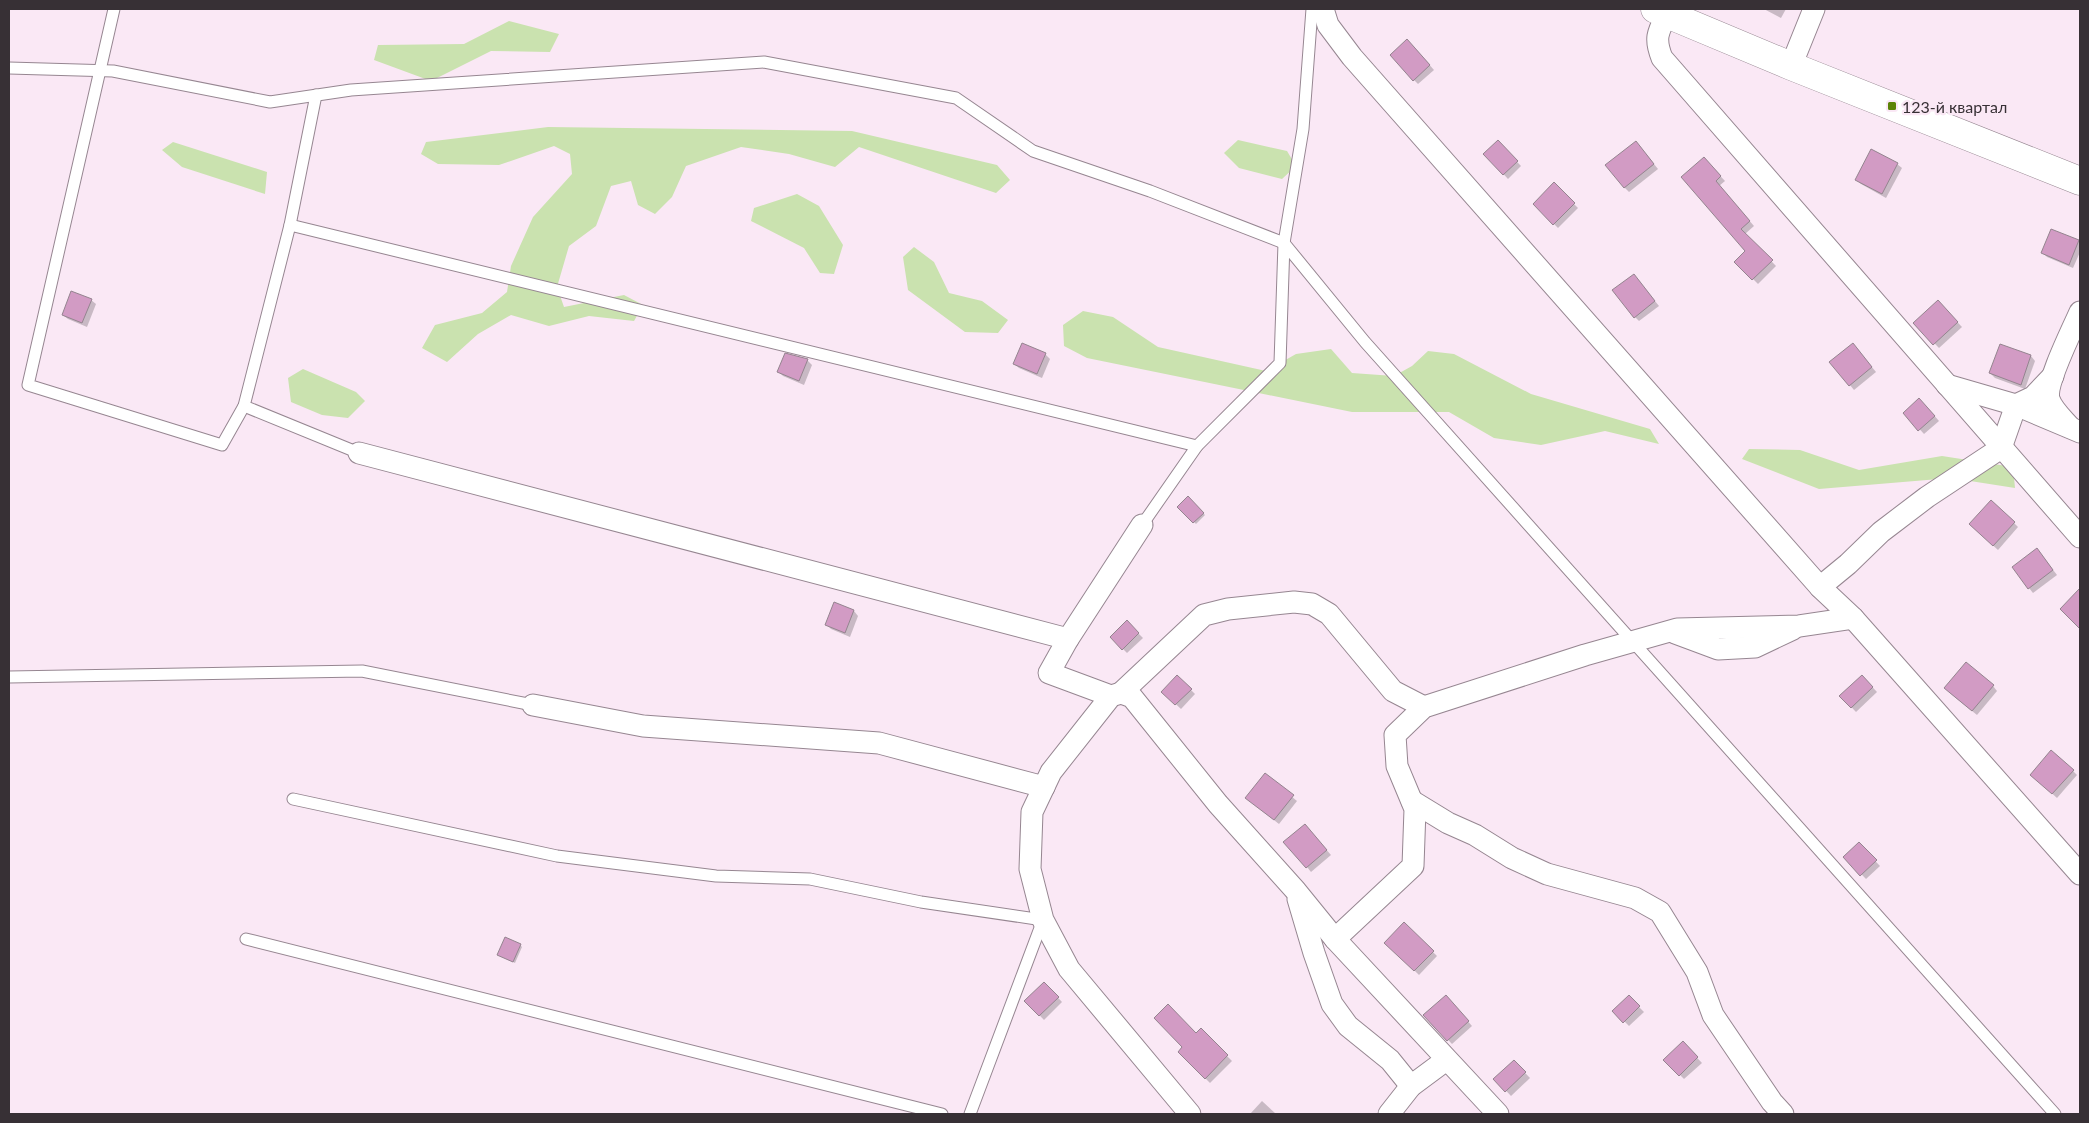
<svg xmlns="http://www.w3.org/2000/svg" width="2089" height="1123" font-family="Lato,sans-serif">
  <rect width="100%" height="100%" fill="#fae8f5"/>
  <g fill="#cae2af">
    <polygon points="509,21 559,34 550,52 491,51 431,81 374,60 378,45 464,44"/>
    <polygon points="548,127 852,131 997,165 1010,180 996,193 859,147 835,167 789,154 741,147 686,166 672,197 655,214 638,205 631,181 611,186 596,226 569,246 557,287 564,307 624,295 643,305 634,321 589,316 549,326 511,315 478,334 447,362 422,348 435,325 482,313 507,292 511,266 533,217 572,174 570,154 554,146 499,165 438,164 421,154 426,142"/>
    <polygon points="1238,140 1287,151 1296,166 1282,179 1239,168 1224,153"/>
    <polygon points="173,142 267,172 265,194 182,167 162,150"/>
    <polygon points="797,194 819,206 843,245 834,274 820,273 804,248 751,221 754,208"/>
    <polygon points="914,247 934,262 949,293 982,301 1008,320 998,333 965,332 908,290 903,257"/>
    <polygon points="1083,311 1113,317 1158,347 1266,371 1296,354 1331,349 1352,373 1394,376 1412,366 1428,351 1454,354 1531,394 1650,429 1659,444 1605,431 1541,445 1494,438 1449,412 1352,412 1087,358 1064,346 1063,325"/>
    <polygon points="303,369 356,392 365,401 348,418 322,415 291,402 288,378"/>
    <polygon points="1749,449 1800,450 1859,470 1942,456 2013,467 2015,488 1951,478 1819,489 1742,459"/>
  </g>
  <g fill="#0003">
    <polygon points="1764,9 1786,9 1781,18"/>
    <polygon points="1412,45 1434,70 1418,84 1414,80"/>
    <polygon points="1498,142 1521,166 1508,179 1485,154"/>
    <polygon points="1636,142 1658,169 1629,192 1624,187"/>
    <polygon points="1708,163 1725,181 1719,186 1754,226 1745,234 1776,266 1758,284 1736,262 1747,251 1683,177"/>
    <polygon points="1897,164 1902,168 1886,198 1861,184 1856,180"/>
    <polygon points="1554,184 1578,208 1558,228 1534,204"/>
    <polygon points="2078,241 2080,243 2080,252 2073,268 2047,257 2043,253"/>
    <polygon points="1638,280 1659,306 1639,321 1635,317"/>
    <polygon points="91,300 96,304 87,327 68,319 63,315"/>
    <polygon points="1938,302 1962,327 1939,348 1915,323"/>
    <polygon points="2000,346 2031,356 2035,361 2025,389 1995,378 1990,373"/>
    <polygon points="1857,349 1876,372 1854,390 1831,362"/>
    <polygon points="1045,354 1050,359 1042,378 1019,368 1014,364"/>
    <polygon points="807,360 812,365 804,385 783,376 779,372"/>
    <polygon points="1924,404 1939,421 1924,434 1905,413"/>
    <polygon points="1188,498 1205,515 1196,524 1179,507"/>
    <polygon points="2014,523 2018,527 1998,550 1975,529"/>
    <polygon points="2041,554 2057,575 2033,593 2029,588"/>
    <polygon points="835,604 854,611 858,616 850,637 831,629 826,624"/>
    <polygon points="1127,622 1143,638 1127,653 1111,637"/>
    <polygon points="1177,676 1195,694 1181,709 1163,692"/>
    <polygon points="1862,676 1877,692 1856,712 1841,696"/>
    <polygon points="1993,686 1997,691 1977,715 1950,693"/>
    <polygon points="2073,771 2077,775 2057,798 2036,779"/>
    <polygon points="1265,775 1297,801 1279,824 1251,802"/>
    <polygon points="1309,830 1331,855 1311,872 1307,867"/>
    <polygon points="1859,844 1880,866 1866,879 1845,857"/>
    <polygon points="1404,924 1437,956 1419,975 1386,943"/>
    <polygon points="520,945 522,947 515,963 498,955"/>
    <polygon points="1044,983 1062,1002 1044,1020 1026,1001"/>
    <polygon points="1629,997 1644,1012 1629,1026 1614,1011"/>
    <polygon points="1450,1001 1472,1026 1452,1044 1425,1015"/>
    <polygon points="1201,1030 1232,1061 1210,1083 1179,1052"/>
    <polygon points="1683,1043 1702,1063 1684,1079 1665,1060"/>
    <polygon points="1514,1061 1530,1078 1511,1096 1495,1079"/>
    <polygon points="1262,1101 1276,1114 1250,1114"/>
  </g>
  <g fill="#d29bc4" stroke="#94848f">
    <polygon points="1407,39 1430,65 1413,81 1390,55"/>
    <polygon points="1498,140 1518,161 1503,175 1483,154"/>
    <polygon points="1636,141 1654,164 1624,188 1605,165"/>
    <polygon points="1871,149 1898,163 1882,194 1855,180"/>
    <polygon points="1704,157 1721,176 1716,181 1750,221 1741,229 1773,260 1752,280 1734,262 1745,251 1681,177"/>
    <polygon points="1554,182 1575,203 1553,225 1533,204"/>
    <polygon points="2051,229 2079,240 2069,265 2041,253"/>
    <polygon points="1634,274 1655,301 1634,318 1612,290"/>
    <polygon points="71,291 92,299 82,323 62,315"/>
    <polygon points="1938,300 1958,322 1933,345 1913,323"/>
    <polygon points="1022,343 1046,353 1037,374 1013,364"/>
    <polygon points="1853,343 1872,367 1849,386 1829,362"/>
    <polygon points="2000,344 2031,355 2021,385 1989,373"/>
    <polygon points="785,353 808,359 799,381 777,372"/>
    <polygon points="1919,398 1935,416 1918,431 1903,413"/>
    <polygon points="1188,496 1204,513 1193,523 1177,507"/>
    <polygon points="1991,500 2015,522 1993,546 1969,524"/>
    <polygon points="2037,548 2053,570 2028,589 2012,567"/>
    <polygon points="2080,588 2080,629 2060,609"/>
    <polygon points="834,602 854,610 845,633 825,625"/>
    <polygon points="1127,620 1139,633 1122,650 1110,637"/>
    <polygon points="1966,662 1994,685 1972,711 1944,688"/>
    <polygon points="1177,675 1192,689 1175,705 1161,692"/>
    <polygon points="1862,675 1873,687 1851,708 1839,696"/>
    <polygon points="2051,750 2074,770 2052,794 2030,775"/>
    <polygon points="1265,773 1294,795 1274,820 1245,798"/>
    <polygon points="1305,824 1327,850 1306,868 1283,842"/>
    <polygon points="1859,842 1877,860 1860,876 1843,857"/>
    <polygon points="1404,922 1434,951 1414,971 1384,943"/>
    <polygon points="505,937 521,944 513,962 497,955"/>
    <polygon points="1044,982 1059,997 1039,1016 1024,1001"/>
    <polygon points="1446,995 1469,1021 1447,1041 1423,1015"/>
    <polygon points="1629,995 1640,1006 1623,1023 1612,1011"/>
    <polygon points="1168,1004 1196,1033 1201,1028 1228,1055 1205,1079 1178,1052 1182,1047 1154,1018"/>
    <polygon points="1683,1041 1698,1057 1679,1076 1663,1060"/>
    <polygon points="1514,1060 1526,1072 1505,1092 1493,1079"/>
  </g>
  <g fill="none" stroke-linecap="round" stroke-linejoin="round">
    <g stroke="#968691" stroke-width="13">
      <g id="service">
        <polyline points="114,9 28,385 222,445 244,406"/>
        <polyline points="9,68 113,71 270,102 351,90 764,62 956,98 1033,151 1150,191 1284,243 1365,342 2055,1114"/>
        <polyline points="316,95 290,225 244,406 359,453"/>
        <polyline points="290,225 1197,446"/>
        <polyline points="1142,525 1197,446 1280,363 1284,243 1303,129 1312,9"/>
        <polyline points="9,677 362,671 533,705"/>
        <polyline points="293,799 557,856 716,876 810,879 921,902 1043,920 970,1114"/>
        <polyline points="246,939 942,1114"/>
      </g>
    </g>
    <g stroke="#968691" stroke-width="23">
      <g id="minor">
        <polyline points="1323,9 1328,25 1352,57 1820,587 1853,618 2080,874"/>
        <path d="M1667 14C1658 32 1654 38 1662 58L2080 537"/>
        <polyline points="1791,66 1814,9"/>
        <polyline points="1947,385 2016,405 2080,432"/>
        <path d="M2070 427C2062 418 2052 409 2049 399 2045 384 2073 328 2080 312"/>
        <polyline points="359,453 1068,639"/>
        <polyline points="1820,587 1848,564 1881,532 1927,497 2001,448 2016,405 2033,397 2053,376"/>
        <polyline points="1675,633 1718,649 1755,647 1793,629"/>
        <polyline points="1121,693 1204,615 1228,609 1294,602 1312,604 1329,614 1393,691 1424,707"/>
        <polyline points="1111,696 1049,673 1068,639 1142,525"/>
        <polyline points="533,705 643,726 879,743 1044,787"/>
        <polyline points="1412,801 1448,823 1475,835 1512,858 1547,874 1635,898 1660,912 1697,972 1713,1015 1772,1102 1783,1114"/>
        <polyline points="1298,899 1314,953 1332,1004 1348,1026 1390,1060 1411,1086"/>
        <polyline points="1335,939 1413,866 1415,809 1397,766 1395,735 1424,707 1585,655 1677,629 1799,626 1853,618"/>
        <polyline points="1190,1114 1069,969 1043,920 1030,869 1032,812 1051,772 1111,696 1121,693 1132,697 1218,804 1296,891 1335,939 1498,1114"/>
        <polyline points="1389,1114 1411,1086 1446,1060"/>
      </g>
    </g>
    <g stroke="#968691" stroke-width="29">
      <polyline id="tertiary" points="1655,9 1791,66 2080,181"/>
    </g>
    <use href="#service" stroke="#fff" stroke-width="11"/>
    <use href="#minor" stroke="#fff" stroke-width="21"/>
    <use href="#tertiary" stroke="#fff" stroke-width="28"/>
  </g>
  <rect fill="#5c8307" stroke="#fae8f5" stroke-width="2" x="1887" y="101" width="10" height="10" rx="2.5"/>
  <g text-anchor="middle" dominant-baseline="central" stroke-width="4.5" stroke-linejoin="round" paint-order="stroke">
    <g font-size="16" fill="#373035" stroke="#fae8f5" text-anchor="start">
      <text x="1902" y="106">123-й квартал</text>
    </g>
  </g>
  <rect width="2089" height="1123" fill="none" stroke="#373035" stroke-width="20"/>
</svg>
